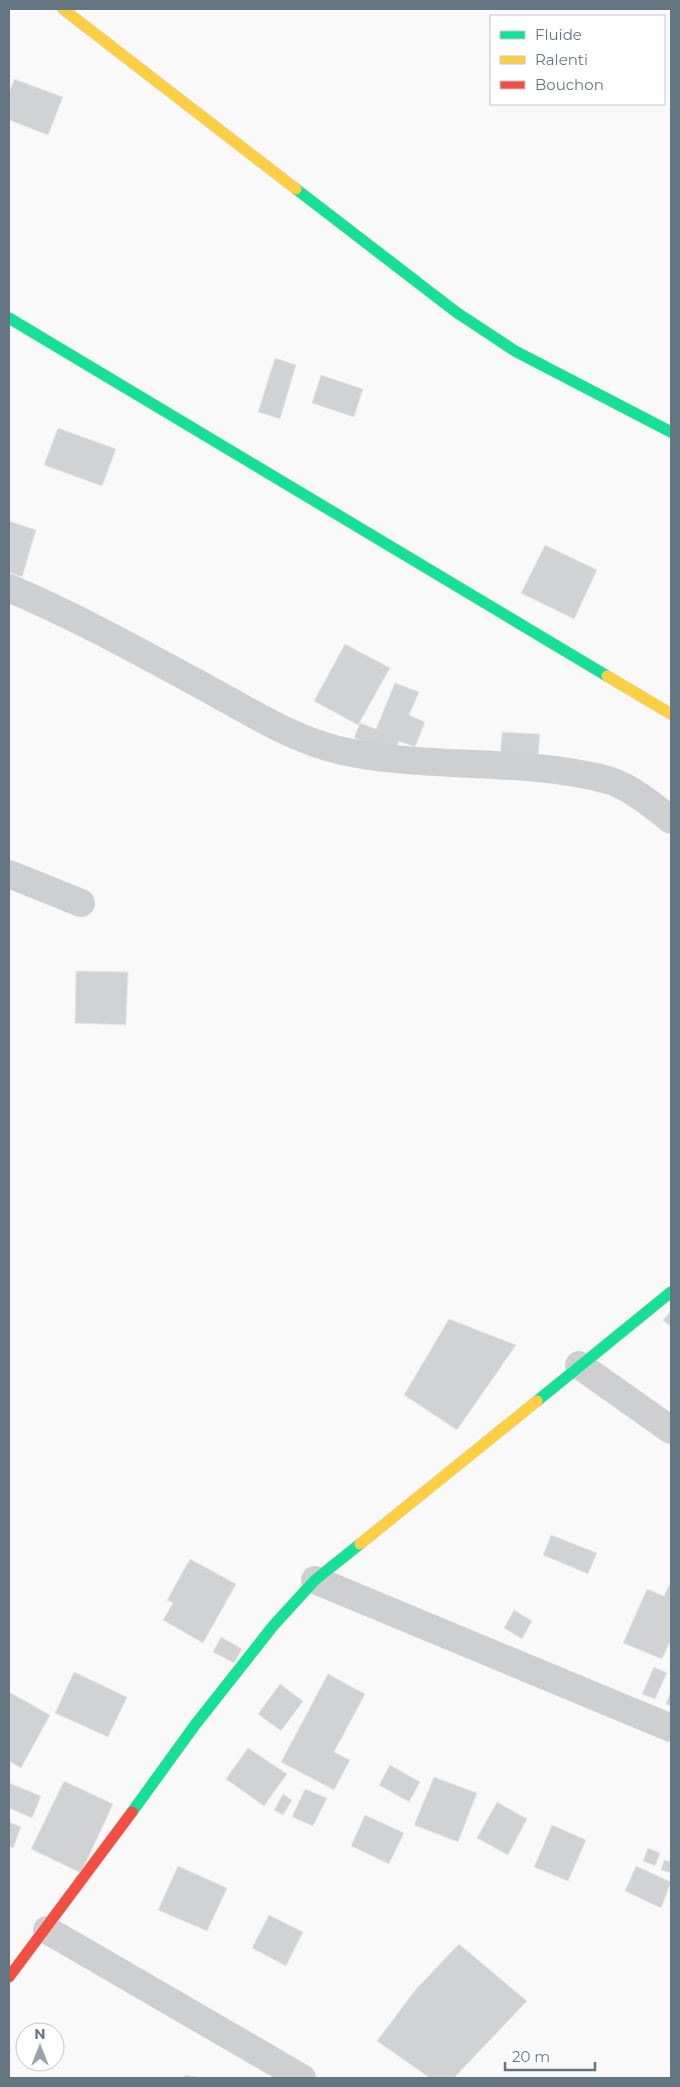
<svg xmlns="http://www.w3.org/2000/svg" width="680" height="2087" font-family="Montserrat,sans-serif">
  <rect width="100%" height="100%" fill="#f9f9f9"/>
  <g fill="#d0d2d3" stroke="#e8e8e8">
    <polygon points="14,79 63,97 48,135 9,120 9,93"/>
    <polygon points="275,358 296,365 280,419 258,412"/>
    <polygon points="321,375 363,389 354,417 312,403"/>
    <polygon points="58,428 116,449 102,486 44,465"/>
    <polygon points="9,521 36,530 22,577 9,572"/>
    <polygon points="545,545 597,570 574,619 521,593"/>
    <polygon points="345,644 390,668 358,725 314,701"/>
    <polygon points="395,683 419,692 409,715 425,722 415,747 399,741 394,753 354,738 360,723 376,729"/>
    <polygon points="502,732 540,734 538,758 500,756"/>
    <polygon points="76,971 128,972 126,1025 75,1023"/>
    <polygon points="671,1311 671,1327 663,1320"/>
    <polygon points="449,1319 516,1345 457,1430 404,1395"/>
    <polygon points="551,1535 597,1553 588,1574 543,1555"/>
    <polygon points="190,1559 236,1584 203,1643 163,1620 173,1603 167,1600"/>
    <polygon points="669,1585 671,1586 671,1643 670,1642 662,1659 623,1643 647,1589 664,1596"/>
    <polygon points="514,1610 532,1621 522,1639 504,1628"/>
    <polygon points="221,1637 242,1649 234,1663 213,1652"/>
    <polygon points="654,1667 667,1673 655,1699 642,1694"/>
    <polygon points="74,1672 127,1697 108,1737 55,1713"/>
    <polygon points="328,1674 365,1694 334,1752 350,1760 334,1790 281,1762"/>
    <polygon points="280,1684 303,1701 281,1731 258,1714"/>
    <polygon points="671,1691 671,1706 666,1704"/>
    <polygon points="9,1692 50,1715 21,1768 9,1761"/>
    <polygon points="248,1748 287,1774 264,1806 226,1779"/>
    <polygon points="390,1765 420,1782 409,1802 379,1785"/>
    <polygon points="434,1777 477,1793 458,1842 414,1825"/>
    <polygon points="64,1781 113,1804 81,1873 31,1849"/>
    <polygon points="9,1783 41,1796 32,1818 9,1808"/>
    <polygon points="305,1789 327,1798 313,1826 292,1817"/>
    <polygon points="283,1794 292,1800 283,1815 274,1810"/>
    <polygon points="497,1802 527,1819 508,1855 477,1838"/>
    <polygon points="365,1815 404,1833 389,1864 351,1846"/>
    <polygon points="9,1822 21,1827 13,1848 9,1846"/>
    <polygon points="552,1825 586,1840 568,1881 534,1867"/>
    <polygon points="648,1848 660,1853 655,1866 643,1861"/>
    <polygon points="664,1860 671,1862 671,1873 661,1870"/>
    <polygon points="178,1866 227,1888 207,1931 158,1910"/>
    <polygon points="636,1866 671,1882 661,1908 625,1891"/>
    <polygon points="269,1915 303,1932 286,1966 252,1948"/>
    <polygon points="459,1944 527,2001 454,2078 430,2078 377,2041 416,1989"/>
    <polygon points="185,2075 201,2078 184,2078"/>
  </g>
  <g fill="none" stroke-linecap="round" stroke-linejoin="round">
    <g stroke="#d5d6d7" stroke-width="12">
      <g id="fast">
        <polyline points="296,189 456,312 515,351 671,432"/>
        <polyline points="9,318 607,676"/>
        <polyline points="537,1401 671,1292"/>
        <polyline points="132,1812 195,1725 273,1626 315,1580 360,1544"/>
      </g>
    </g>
    <g stroke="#d5d6d7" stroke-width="12">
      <g id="slow">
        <polyline points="63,9 296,189"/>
        <polyline points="607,676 671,714"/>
        <polyline points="360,1544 537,1401"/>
      </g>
    </g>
    <g stroke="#d5d6d7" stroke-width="12">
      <polyline id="jam" points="9,1977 132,1812"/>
    </g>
    <g stroke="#cecfd0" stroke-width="28">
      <path d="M9 588C77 617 142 653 208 689 254 714 300 744 352 753 435 769 526 758 608 780 629 786 654 806 671 820"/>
      <polyline points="9,874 81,903"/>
      <polyline points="579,1365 671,1430"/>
      <polyline points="315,1580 671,1728"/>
      <polyline points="47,1930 302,2078"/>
    </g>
    <use href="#fast" stroke="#16e098" stroke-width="11"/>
    <use href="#slow" stroke="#ffcf43" stroke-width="11"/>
    <use href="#jam" stroke="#f24e42" stroke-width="11"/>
  </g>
  <rect width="680" height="2087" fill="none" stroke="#657683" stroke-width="20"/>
  <rect x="490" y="15" width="175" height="90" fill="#ffffff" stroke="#c1c8cd"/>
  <rect x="500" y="31" width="25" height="8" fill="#16e098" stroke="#c1c8cd"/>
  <text x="535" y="40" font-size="15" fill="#657683">Fluide</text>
  <rect x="500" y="56" width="25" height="8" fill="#ffcf43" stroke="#c1c8cd"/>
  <text x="535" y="65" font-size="15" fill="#657683">Ralenti</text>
  <rect x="500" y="81" width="25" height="8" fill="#f24e42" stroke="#c1c8cd"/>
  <text x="535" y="90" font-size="15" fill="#657683">Bouchon</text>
  <g transform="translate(40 2047)"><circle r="24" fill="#ffffff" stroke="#c1c8cd"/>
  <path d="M0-4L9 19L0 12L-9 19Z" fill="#99a4ac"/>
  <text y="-8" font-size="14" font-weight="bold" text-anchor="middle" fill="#657683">N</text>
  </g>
  <path d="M505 2062v8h90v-8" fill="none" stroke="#657683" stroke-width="2.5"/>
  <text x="512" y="2062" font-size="15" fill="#657683" stroke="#ffffff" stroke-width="4" paint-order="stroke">20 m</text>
</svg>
